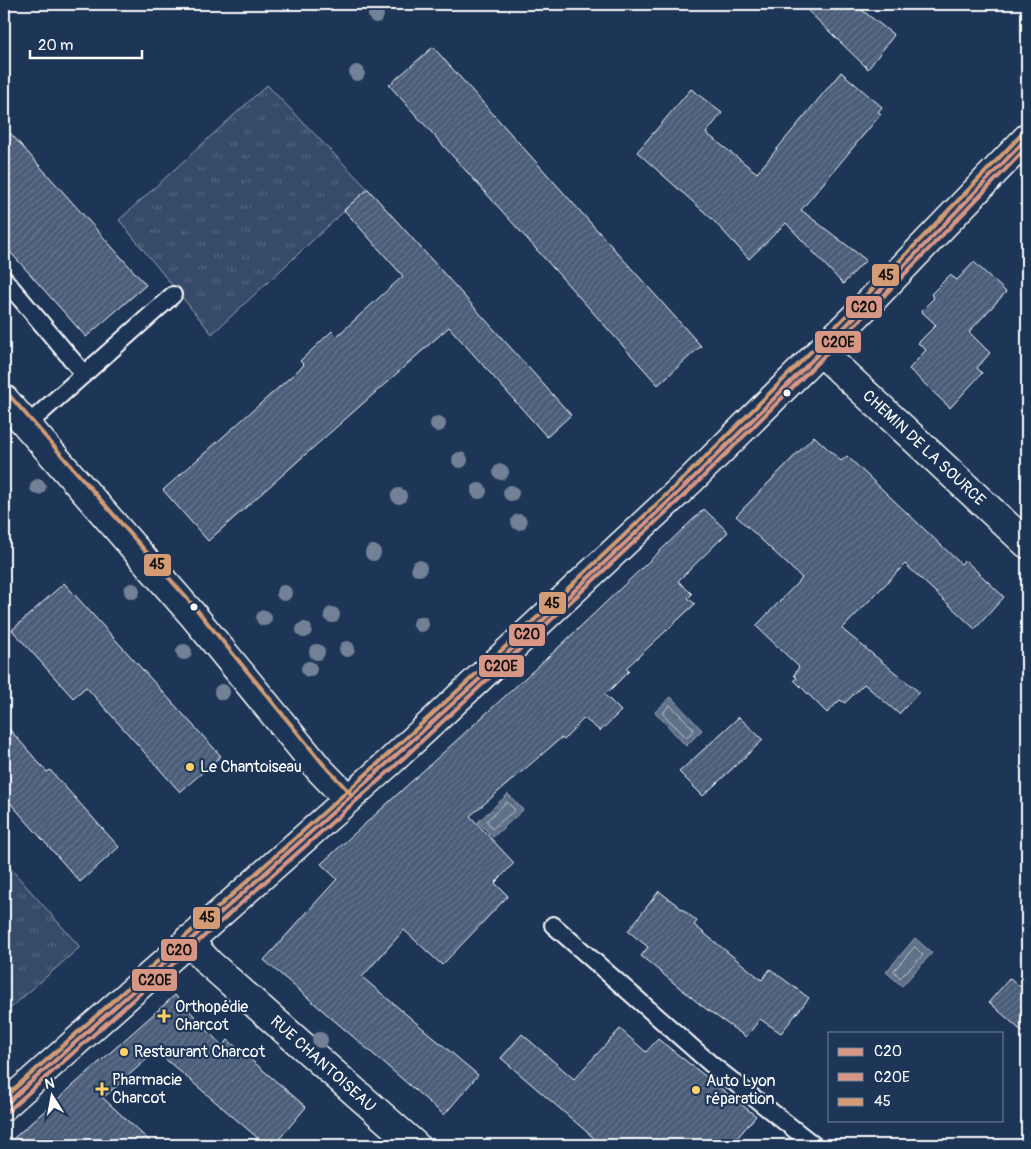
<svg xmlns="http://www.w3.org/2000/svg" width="1031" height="1149" font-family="Pangolin,sans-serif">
  <defs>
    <pattern id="park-tufts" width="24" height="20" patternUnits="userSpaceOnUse" patternTransform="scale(1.25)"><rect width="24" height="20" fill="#364b69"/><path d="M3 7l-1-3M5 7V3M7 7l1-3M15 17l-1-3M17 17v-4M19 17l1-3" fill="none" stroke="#546680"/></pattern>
    <pattern id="water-ripples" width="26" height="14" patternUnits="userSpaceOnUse" patternTransform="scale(1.25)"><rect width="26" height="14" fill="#617289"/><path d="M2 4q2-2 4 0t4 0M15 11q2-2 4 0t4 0" fill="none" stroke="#555d67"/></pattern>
    <pattern id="building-hatch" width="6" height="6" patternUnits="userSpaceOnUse" patternTransform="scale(1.25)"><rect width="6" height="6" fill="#4a5d79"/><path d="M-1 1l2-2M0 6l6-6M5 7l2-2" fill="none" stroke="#65758d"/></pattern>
  </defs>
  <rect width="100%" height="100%" fill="#1d3557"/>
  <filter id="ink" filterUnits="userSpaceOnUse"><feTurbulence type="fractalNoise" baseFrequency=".02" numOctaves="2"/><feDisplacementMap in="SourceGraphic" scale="10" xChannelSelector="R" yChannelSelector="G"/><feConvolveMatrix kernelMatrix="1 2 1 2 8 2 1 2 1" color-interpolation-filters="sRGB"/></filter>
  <g filter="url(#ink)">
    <g fill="url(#park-tufts)" stroke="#9aa5b4">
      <polygon points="267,85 368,189 212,334 119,220"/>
      <polygon points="4,861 80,947 4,1014"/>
    </g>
    <g fill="url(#water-ripples)" stroke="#a0aab8">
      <polygon points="671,697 702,730 686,746 655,712"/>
      <polygon points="508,794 523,810 493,837 478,822"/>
      <polygon points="915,938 932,953 902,986 886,972"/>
    </g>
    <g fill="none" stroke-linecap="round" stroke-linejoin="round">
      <g stroke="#c0c7d0" stroke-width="1">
        <polygon points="670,705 694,729 687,738 663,714"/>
        <polygon points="507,802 515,810 492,829 487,821"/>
        <polygon points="915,947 923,955 900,978 894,971"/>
      </g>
    </g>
    <g fill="url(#building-hatch)" stroke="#fff">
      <polygon points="801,4 854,4 894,35 868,69"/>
      <polygon points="433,47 701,346 658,385 389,85"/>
      <polygon points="841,72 882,107 878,112 881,114 801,210 866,260 843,284 786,223 749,259 711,218 637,152 691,89 722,113 706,133 757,173"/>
      <polygon points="4,126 146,285 86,337 4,245"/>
      <polygon points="368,189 571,415 547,437 449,327 208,541 163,490 304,365 300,361 332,331 337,336 403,276 344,210"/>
      <polygon points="974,262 1006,292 969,332 990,353 977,368 982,373 950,408 909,369 926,350 918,343 936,325 921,311 934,298 931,294 950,275 957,280"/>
      <polygon points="814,436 841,461 847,456 961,564 965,560 1004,597 975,629 905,564 842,629 919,692 899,714 864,684 845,703 840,700 827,713 794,680 797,678 794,675 799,667 756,626 802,578 736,516"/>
      <polygon points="704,509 728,532 678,581 692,594 688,598 695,604 626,668 629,671 605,695 621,711 600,731 584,718 564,740 561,738 470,816 514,863 495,883 508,896 442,965 404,930 362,977 478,1075 444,1115 264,960 337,879 321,864 559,647"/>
      <polygon points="64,583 221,756 180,792 86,687 73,698 12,630"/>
      <polygon points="739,717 763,740 703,796 679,772"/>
      <polygon points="4,723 47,772 50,770 119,847 80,882 4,796"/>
      <polygon points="659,891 697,921 694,925 762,980 770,969 809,998 781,1033 760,1019 746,1037 702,1006 641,956 648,947 628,931"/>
      <polygon points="1010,978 1027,993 1027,1036 989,1002"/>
      <polygon points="175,995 222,1046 228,1040 306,1107 274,1145 266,1145 156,1051 103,1098 154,1145 6,1145"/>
      <polygon points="620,1029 646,1052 658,1039 756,1116 731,1145 602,1145 501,1058 522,1034 574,1079"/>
    </g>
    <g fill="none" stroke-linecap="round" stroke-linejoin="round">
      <g stroke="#fff" stroke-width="20">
        <g id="lane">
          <polyline points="4,279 84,374"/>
          <polyline points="27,425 173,295"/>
          <polyline points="553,925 711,1064 814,1145"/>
        </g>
      </g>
      <g stroke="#fff" stroke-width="31">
        <g id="street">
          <polyline points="821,352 1027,544"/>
          <polyline points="4,399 192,614 319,769 347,798"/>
          <polyline points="188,940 209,963 415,1145"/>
        </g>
      </g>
      <g stroke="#fff" stroke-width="31">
        <polyline id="primary" points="4,1106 391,761 690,481 867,305 1027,138"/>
      </g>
      <use href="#lane" stroke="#1d3557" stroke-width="16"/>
      <use href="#street" stroke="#1d3557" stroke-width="28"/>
      <use href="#primary" stroke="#1d3557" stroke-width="28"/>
      <g stroke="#1d3557" stroke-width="8">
        <path id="bus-1" d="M4 1106C235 900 467 696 690 481 805 370 916 254 1027 138"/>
      </g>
      <g stroke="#1d3557" stroke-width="8">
        <polyline id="bus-2" points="8,1111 395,766 694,486 871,309 1027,147"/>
      </g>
      <g stroke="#1d3557" stroke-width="8">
        <g id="bus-3">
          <polyline points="9,395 197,610 324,765 351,794"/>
          <path d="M4 1098C234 893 465 690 686 476 801 364 912 249 1022 134"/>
        </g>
      </g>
      <use href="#bus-1" stroke="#d89785" stroke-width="4"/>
      <use href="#bus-2" stroke="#d89785" stroke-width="4"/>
      <use href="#bus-3" stroke="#d39c74" stroke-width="4"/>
    </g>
    <g fill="#738196">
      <circle cx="376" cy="15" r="8"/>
      <circle cx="357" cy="73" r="8"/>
      <circle cx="438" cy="424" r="8"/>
      <circle cx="460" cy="460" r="8"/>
      <circle cx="501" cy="472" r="8"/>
      <circle cx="38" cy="487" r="8"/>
      <circle cx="479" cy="491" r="8"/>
      <circle cx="511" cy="493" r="8"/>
      <circle cx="399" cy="496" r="8"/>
      <circle cx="519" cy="522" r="8"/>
      <circle cx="373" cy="553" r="8"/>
      <circle cx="419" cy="568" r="8"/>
      <circle cx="132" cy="591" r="8"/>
      <circle cx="284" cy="593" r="8"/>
      <circle cx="332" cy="615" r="8"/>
      <circle cx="264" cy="618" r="8"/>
      <circle cx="421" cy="624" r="8"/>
      <circle cx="304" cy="630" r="8"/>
      <circle cx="347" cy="649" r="8"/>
      <circle cx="184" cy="652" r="8"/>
      <circle cx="317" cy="652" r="8"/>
      <circle cx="309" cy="669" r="8"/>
      <circle cx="222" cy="692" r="8"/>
      <circle cx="320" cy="1040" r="8"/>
    </g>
  </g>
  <g fill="#fff" stroke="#1d3557" stroke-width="2">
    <circle cx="787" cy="393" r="4.5"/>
    <circle cx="194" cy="607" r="4.5"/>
  </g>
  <g fill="#ffd166" stroke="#1d3557" stroke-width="2">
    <circle cx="190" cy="767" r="5"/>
    <path d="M161.5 1008.5h5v5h5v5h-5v5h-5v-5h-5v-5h5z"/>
    <circle cx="124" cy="1052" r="5"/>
    <path d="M99.5 1081.5h5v5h5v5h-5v5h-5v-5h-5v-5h5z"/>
    <circle cx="696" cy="1090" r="5"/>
  </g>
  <g text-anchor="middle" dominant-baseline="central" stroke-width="4.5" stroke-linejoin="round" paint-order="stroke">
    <g font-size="16" fill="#fff" stroke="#1d3557">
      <text transform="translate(924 448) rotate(43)">CHEMIN DE LA SOURCE</text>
      <text transform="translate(323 1064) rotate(42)">RUE CHANTOISEAU</text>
    </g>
    <g font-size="16" fill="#fff" stroke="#1d3557" text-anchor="start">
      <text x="200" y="767">Le Chantoiseau</text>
      <text x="175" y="1007">Orthopédie<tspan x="175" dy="18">Charcot</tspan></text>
      <text x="134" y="1052">Restaurant Charcot</text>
      <text x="112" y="1080">Pharmacie<tspan x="112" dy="18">Charcot</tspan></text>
      <text x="706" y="1081">Auto Lyon<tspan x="706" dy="18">réparation</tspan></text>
    </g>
  </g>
  <g stroke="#1d3557" stroke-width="2">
    <rect x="871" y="263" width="29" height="24" rx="5" fill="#d39c74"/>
    <rect x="845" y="295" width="38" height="24" rx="5" fill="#d89785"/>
    <rect x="814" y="330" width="48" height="24" rx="5" fill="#d89785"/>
    <rect x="143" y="553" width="29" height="24" rx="5" fill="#d39c74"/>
    <rect x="538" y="591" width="29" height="24" rx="5" fill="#d39c74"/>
    <rect x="508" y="623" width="38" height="24" rx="5" fill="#d89785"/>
    <rect x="478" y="654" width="47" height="24" rx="5" fill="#d89785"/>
    <rect x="192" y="906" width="29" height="24" rx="5" fill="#d39c74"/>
    <rect x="160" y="938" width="38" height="24" rx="5" fill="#d89785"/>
    <rect x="131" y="968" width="47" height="24" rx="5" fill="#d89785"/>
  </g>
  <g font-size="14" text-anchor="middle" font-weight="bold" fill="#111">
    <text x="886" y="280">45</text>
    <text x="864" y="312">C20</text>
    <text x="838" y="347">C20E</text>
    <text x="157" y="569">45</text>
    <text x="552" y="608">45</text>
    <text x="527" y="639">C20</text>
    <text x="501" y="671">C20E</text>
    <text x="207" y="922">45</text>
    <text x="179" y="955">C20</text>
    <text x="155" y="985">C20E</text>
  </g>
  <rect width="1031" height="1149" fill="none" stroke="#1d3557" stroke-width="20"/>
  <rect x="10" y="10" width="1011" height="1129" fill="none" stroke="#fff" stroke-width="2" filter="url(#ink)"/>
  <rect x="828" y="1032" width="175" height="90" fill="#1d3557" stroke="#77869a"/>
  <rect x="838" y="1048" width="25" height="8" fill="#d89785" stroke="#77869a"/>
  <text x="874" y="1056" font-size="15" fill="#ffffff">C20</text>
  <rect x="838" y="1073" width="25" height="8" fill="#d89785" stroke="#77869a"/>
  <text x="874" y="1082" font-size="15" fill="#ffffff">C20E</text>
  <rect x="838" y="1098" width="25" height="8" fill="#d39c74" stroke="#77869a"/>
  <text x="874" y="1106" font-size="15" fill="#ffffff">45</text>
  <g transform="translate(52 1096) rotate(349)" stroke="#1d3557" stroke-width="4" paint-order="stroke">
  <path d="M0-4L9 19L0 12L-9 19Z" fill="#ffffff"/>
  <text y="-8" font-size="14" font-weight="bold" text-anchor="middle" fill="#ffffff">N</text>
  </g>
  <path d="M30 50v8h112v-8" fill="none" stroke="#ffffff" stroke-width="2.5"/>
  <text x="38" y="50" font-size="15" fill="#ffffff" stroke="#1d3557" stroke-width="4" paint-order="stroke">20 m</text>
</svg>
